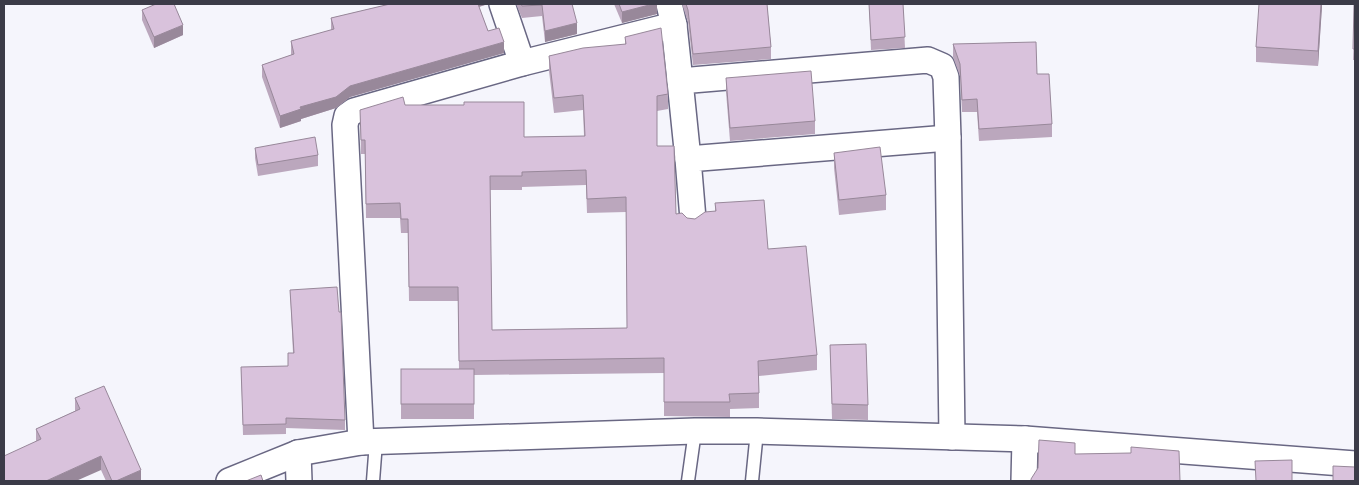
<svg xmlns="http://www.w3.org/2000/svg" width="1359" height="485" font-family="'Crimson Pro',serif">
  <rect width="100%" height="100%" fill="#f5f5fc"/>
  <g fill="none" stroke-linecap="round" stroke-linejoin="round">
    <g stroke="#696783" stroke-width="15">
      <g id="lane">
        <polyline points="373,481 376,442"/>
        <polyline points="688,481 695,431"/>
        <polyline points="752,481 757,431"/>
      </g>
    </g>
    <g stroke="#696783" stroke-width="28">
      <g id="street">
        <polyline points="502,4 522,63"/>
        <polyline points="669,4 674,25"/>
        <polyline points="688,159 680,81 928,60 942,66 946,77 948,138 952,437"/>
        <polyline points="693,219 688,159 948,138"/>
        <polyline points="361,442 345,125 347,116 354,111 522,63 674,25 680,81"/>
        <polyline points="298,453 299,481"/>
        <polyline points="229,481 298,453 361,442 695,431 757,431 1025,439 1355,464"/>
        <polyline points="1024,481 1025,439"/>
      </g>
    </g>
    <use href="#lane" stroke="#fff" stroke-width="12"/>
    <use href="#street" stroke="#fff" stroke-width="25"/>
  </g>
  <g fill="#bba7bd" fill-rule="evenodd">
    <polygon points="390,4 488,4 479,7 488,31 504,53 350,97 336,108 301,119 301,121 280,128 262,77 262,65 291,55 291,41 331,30 331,18"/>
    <polygon points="516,4 572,4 577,34 545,42 542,16 522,18"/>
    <polygon points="614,4 657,4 657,14 622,23"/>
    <polygon points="682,4 767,4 771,47 771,59 693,65 688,22"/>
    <polygon points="869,4 903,4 905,48 871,50"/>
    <polygon points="1322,4 1318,66 1256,62 1256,47"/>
    <polygon points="1355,4 1355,60 1353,60"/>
    <polygon points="142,10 183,35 154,48 142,20"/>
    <path d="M625 37 668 94V109L657 111V146L676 214 687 218 695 219 715 211V203L768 249 817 355V370L759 376V408L730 409V417L664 416V373L474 375V419H401V369H459L458 301H409L408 233H401L400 218H366L365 154H361L360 110 405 105 524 137 584 136 583 110 554 113 549 71V56L625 44ZM586 185 587 213 626 212 627 328 492 330 490 190H522V187Z"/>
    <polygon points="953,44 1037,74 1052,124 1052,137 979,141 977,112 962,112 960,76 953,57"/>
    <polygon points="726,78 815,121 815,134 730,141 726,92"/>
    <polygon points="255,148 318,155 318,166 258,176 255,158"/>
    <polygon points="834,153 886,195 886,210 839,215 834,168"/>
    <polygon points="290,290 345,420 345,430 286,428 286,434 243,435 241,367 288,366 293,353"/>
    <polygon points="830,345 868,405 868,420 832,419"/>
    <polygon points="75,398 141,481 106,481 101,470 36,441 36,429 75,411"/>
  </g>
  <g fill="#98889a">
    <polygon points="475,4 488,4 475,8"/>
    <polygon points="653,4 657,4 657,14 622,23 622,12"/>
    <polygon points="1321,4 1322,4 1322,7 1318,66 1318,51"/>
    <polygon points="577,23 577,34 545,42 545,31"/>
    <polygon points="183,25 183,35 154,48 154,37"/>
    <polygon points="504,42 504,53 350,97 336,108 301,119 301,121 280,128 280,116 350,86"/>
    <polygon points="101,456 101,470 76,481 46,481"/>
    <polygon points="141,470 141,481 116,481"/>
  </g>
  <g fill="#d9c2dc" stroke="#98889a" fill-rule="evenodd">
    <polygon points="156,4 174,4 183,25 154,37 142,10"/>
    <polygon points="390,4 478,4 488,31 499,28 504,42 350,86 336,97 300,107 301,109 280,116 262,65 294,54 291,41 334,29 331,18"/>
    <polygon points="521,4 572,4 577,23 545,31 542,5 522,6"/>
    <polygon points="619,4 653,4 622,12"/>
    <polygon points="686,4 767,4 771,47 693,54 688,10"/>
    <polygon points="869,4 903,4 905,37 871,40"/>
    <polygon points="1259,4 1321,4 1318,51 1256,47"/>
    <polygon points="1354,4 1355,4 1355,49 1353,49"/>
    <path d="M661 28 668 94 657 96V146H674L676 214 682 213 687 218 695 219 705 212 716 211 715 203 764 200 768 249 806 246 817 355 758 361 759 393 729 394 730 402H664V358L459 361 458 287H409L408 219H401L400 203 366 204 365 140H361L360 110 403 97 405 105H464V102H524V137L585 136 583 95 554 98 549 56 583 48 626 44 625 37ZM586 170 587 199 626 197 627 328 492 330 490 176H522V172Z"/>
    <polygon points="1036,42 1037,74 1049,74 1052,124 979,129 977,99 962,100 960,64 953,44"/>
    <polygon points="811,71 815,121 730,128 726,78"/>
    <polygon points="315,137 318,155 258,165 255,148"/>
    <polygon points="880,147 886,195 839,200 834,153"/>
    <polygon points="337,287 339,312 341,312 345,420 286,418 286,424 243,425 241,367 288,366 288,353 294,353 290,290"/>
    <polygon points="866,344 868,405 832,404 830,345"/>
    <rect x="401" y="369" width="73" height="35"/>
    <polygon points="104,386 141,470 116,481 112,481 101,456 46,481 4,481 4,456 41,439 36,429 80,409 75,398"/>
    <polygon points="1039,440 1075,443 1075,454 1131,453 1131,447 1179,451 1180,481 1031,481 1031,479 1038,468"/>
    <polygon points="1292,460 1292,481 1256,481 1255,461"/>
    <polygon points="1333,466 1355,467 1355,481 1333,481"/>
    <polygon points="261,475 263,481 246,481"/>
  </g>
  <rect width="1359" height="485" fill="none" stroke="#3b3b48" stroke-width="10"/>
</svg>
